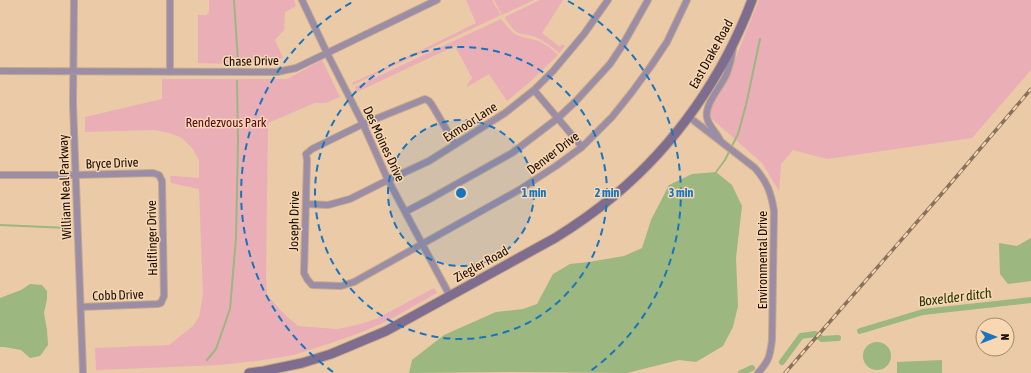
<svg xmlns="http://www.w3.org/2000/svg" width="1031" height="373" font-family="'Asap Condensed',sans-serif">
<rect width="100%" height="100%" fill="#ebcaa7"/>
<path fill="#eaaeb7" d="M209 0H294L296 6 285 12 284 30 275 40 283 58C259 67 224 63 198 63V15H206L209 12Z
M466 0H492L501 15 353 85 352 83 391 65 476 23Z
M494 0H534L502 15Z
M540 0H563L542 33 560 47 562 44 565 46 559 53C551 46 543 40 533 36 527 34 520 35 515 31 511 27 508 22 505 18V17Z
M759 0H1031V70L972 138 827 159 793 150 781 164 779 191 762 163 710 117V109L712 104 729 74Z
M501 19 512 32 519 36 539 41 549 47 558 55 531 81 507 101 489 74 467 87V85L472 78 455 46 357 92 355 87Z
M322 60 340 97 326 103H315L268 123 266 278 267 295 284 314 298 326 337 329 357 325 376 319 434 288 437 293 389 320 362 332 331 343 294 355 257 361 220 365 96 370 95 348 169 345 193 326 199 317 203 295 199 189 171 183 170 176H175L199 178V160L192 148 182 138 170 133 154 130 85 132V117L162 99V79H287Z"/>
<path fill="#9cb77f" d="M716 172 732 185 742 206 736 258 738 306 733 327 723 346 696 362 679 360 627 373 511 372 409 373 412 360 444 335 496 312 523 309 537 304 553 274 570 264 589 262 624 256 642 248 651 220 669 185 692 174Z
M1031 238V281L1008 284 1000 274 999 243 1017 246Z
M30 284 42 285 47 291V299L44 313 47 330 48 345 40 356 30 358 21 350 4 347H0V298L21 290Z
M863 356a14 14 0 1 1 28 0a14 14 0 1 1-28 0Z
M942 360V373H897V362Z"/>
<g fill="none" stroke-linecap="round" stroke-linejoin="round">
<path stroke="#9cb77f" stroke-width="2" d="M234 0 238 62
M716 172 725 160 738 134 746 105 760 39
M0 225 68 228
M207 360 216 349 230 309 236 238 238 142 237 81"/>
<path stroke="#9cb77f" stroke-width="6" d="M860 331 923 312 1031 300
M782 362 801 336 815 334 822 339 838 338
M741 373 752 368"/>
<defs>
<path id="street" d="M74 0 73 104 83 373
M302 0 327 53 363 124 388 180 450 296
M0 71 277 72 296 68 437 0
M170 72V0
M534 90 582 147
M689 117 755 168C767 182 771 192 774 211L772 340C770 356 769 361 758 373
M720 140C716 132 709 126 707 118 704 104 722 86 727 73 730 65 732 57 733 49
M455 144 432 105 429 101 425 99 363 124 312 149 306 154 307 160 304 273 307 279 312 285 341 286 354 282 519 190 556 166 582 147 612 117 632 92 651 66 667 42 687 0
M0 175H76L153 173 159 175 162 181 164 296 161 303 157 304 81 307
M306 204 328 205 350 199 388 180 429 161 505 113 534 90 553 71 584 34 608 0
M405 212 428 200 512 153 558 118 576 101 610 64 622 46 648 0"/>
<path id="secondary" d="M249 373 264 371 302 363 331 354 386 331 555 238C576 225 596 211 615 195 676 144 724 75 752 0"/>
</defs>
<use href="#street" stroke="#c5a889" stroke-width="8"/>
<use href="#secondary" stroke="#c5a889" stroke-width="11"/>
<use href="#street" stroke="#9a8da5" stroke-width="6"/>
<use href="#secondary" stroke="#7f6d8f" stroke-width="9"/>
<defs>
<path id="rail" d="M785 373 945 190 1031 89"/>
</defs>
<use href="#rail" stroke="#89725b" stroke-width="3.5"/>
<use href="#rail" stroke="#f8d7b3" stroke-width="2" stroke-dasharray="6" stroke-linecap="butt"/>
</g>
<circle cx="461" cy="193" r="73" fill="#1575c1" fill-opacity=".12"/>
<g fill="none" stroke="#1575c1" stroke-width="2" stroke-dasharray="7 5">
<circle cx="461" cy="193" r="73"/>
<circle cx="461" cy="193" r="146"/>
<path d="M333 372A220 220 0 0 1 354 1M568 1A220 220 0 0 1 589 372"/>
</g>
<g text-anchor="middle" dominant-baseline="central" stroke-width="3" stroke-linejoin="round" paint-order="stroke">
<g font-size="13" fill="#180d03" stroke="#f8d7b3">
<text transform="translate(711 54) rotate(-61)">East Drake Road</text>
<text transform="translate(251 61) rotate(-1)">Chase Drive</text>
<text transform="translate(470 122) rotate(-33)">Exmoor Lane</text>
<text transform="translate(384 144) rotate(65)">Des Moines Drive</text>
<text transform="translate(553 153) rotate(-37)">Denver Drive</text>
<text transform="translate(112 163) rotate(-2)">Bryce Drive</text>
<text transform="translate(65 187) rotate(-92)">William Neal Parkway</text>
<text transform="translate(294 221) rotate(-89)">Joseph Drive</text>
<text transform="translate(152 238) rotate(-91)">Halflinger Drive</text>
<text transform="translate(762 260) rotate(-90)">Environmental Drive</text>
<text transform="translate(481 264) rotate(-29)">Ziegler Road</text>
<text transform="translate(118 295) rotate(-2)">Cobb Drive</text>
</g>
<g font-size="13" fill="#580622" stroke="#f8d7b3">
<text x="226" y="122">Rendezvous Park</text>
</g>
<g font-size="14" font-style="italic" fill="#25360c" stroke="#f8d7b3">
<text transform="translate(955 297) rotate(-7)">Boxelder ditch</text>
</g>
</g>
<circle cx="461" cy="193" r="6" fill="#1575c1" stroke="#f8d7b3" stroke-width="2"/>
<g font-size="12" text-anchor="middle" font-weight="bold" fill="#1575c1" stroke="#f8d7b3" stroke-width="3" stroke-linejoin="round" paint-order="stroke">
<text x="534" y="197">1 min</text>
<text x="607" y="197">2 min</text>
<text x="681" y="197">3 min</text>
</g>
<g transform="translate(995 337) rotate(90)"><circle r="19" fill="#f8d7b3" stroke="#9e866d"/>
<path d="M0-3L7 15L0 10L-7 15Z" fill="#1575c1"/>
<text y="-6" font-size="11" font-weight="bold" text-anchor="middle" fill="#180d03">N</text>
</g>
</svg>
